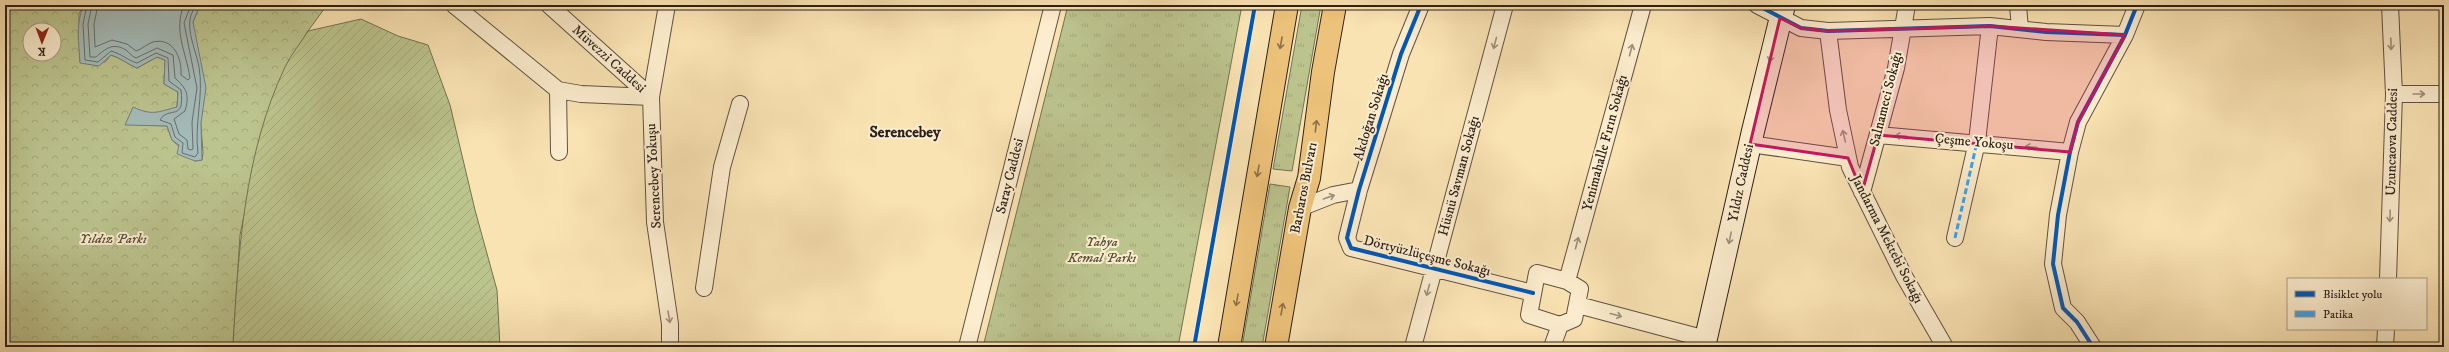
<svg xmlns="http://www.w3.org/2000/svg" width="2449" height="352" font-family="'IM FELL DW Pica',serif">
<defs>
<pattern id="grass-tufts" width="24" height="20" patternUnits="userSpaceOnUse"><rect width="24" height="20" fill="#bcc48e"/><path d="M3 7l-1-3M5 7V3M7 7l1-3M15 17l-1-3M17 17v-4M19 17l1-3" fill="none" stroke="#a2a87a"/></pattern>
<pattern id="forest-crowns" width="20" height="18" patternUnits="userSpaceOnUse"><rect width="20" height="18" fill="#bcc48e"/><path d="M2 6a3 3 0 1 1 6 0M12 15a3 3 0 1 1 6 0" fill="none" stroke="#a2a87a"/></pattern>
<pattern id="garden-furrows" width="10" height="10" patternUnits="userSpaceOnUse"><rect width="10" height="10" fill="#bcc48e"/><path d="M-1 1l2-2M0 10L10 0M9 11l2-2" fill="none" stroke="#a2a87a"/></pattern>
</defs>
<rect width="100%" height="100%" fill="#fae3b3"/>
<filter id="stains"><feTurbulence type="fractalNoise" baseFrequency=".005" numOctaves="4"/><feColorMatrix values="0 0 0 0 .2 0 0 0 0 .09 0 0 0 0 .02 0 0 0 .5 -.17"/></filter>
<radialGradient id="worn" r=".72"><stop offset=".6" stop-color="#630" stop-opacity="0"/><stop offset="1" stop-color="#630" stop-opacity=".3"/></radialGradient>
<path fill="url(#grass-tufts)" stroke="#747254" d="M1068 5H1242L1178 347H983Z
M1302 5H1321L1292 171 1273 169Z
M1270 184 1290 187 1262 347H1242Z"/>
<path fill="url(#forest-crowns)" stroke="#747254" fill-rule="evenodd" d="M5 5H84L79 14 80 62H105L111 55C121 58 127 64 137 68L157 57 165 60 164 84 178 92 177 107 160 114 145 113 126 124 167 126 172 140 195 161 202 160 203 153 193 22 198 10 205 5H327L308 31 265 119 240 235 233 347H5ZM30 30H54V54H30Z"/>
<path fill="url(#garden-furrows)" stroke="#747254" d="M361 19 398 36 428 45 450 105 475 210 497 290 500 347H233C238 252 244 154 285 67 291 54 301 43 308 31Z"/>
<path fill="#a4bbb9" stroke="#747d7a" d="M84 5H205L198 10 193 22 206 88 201 123 202 160 195 161 177 154 179 145 172 140 167 126 125 125 133 107C153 116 157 112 177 107L178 92 164 84 165 60 157 57 137 68C127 64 121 58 111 55L99 66 80 63C79 43 75 23 84 5Z"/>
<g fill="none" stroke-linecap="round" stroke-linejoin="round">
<path stroke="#686e6a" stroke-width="1" d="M87 5 83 24 85 60 98 62 111 51C122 54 127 60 137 63L156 53 168 58 169 81 181 90C185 123 169 105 160 120L171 124 175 137 183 143 182 153 195 157 198 153C194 124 204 96 199 67 196 49 180 19 198 5
M92 5 88 24 90 57H96C105 49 113 42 126 50 130 53 131 56 136 58L157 48 173 55 175 78C186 88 190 94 185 111L174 119 179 134 187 140 188 149 191 150 193 149 192 122 197 88 184 23 191 5
M98 5 94 24 95 47 112 40 127 44 136 51C142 49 147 44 153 42 174 37 182 59 181 75L188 80 190 78C186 51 173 31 184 5"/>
<defs>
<path id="street" d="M454 5 558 90
M549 5 651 97
M667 5 651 97 655 222 670 324V347
M1421 5 1401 54 1359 190 1347 238 1351 248 1533 293
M1757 5 1801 28 1828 31 1990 26 2046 32 2125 35
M2018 5 2020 29
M1828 31 1838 110 1850 167 1904 276 1945 347
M2394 94H2444
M1878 135 2070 152
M1750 144 1848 158
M559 152 558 90 581 94 651 97
M1862 192 1896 68 1907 5
M1300 208 1333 195 1359 190
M1955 238 1977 142 1990 26
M1537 273 1567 281 1580 289 1574 319 1560 325 1529 315Z
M2388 279 2394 94 2390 5
M1567 281 1643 5
M704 288 722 167 740 104
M1578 305 1706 339
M967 347 1053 5
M1413 347 1505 5
M1552 347 1560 325
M2093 347 2077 322 2063 308 2053 264 2058 215 2070 152 2078 122 2125 35 2137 5
M2385 347 2386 329"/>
<path id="secondary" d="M1704 347 1753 131 1784 5"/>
<path id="primary" d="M1229 347 1287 5
M1276 347 1300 208 1309 178 1323 72 1335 5"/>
</defs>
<use href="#street" stroke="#605141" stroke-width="18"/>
<use href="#secondary" stroke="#2c201b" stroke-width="24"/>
<use href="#primary" stroke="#2c201b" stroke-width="24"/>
<use href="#street" stroke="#fcedce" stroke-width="16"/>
<use href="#secondary" stroke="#fcedce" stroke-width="22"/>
<use href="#primary" stroke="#edc27a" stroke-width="22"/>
<path stroke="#3ea2ea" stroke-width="3" stroke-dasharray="6 3" stroke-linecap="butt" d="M1955 238 1977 142"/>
<defs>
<path id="cycleway" d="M1421 5 1401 54 1359 190 1347 238 1351 248 1533 293
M1757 5 1801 28 1828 31 1990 26 2046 32 2125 35
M1194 347 1255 5
M2093 347 2077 322 2063 308 2053 264 2058 215 2070 152 2078 122 2125 35 2137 5"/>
</defs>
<use href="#cycleway" stroke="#fcedce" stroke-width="6"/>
<use href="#cycleway" stroke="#0057b8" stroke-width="4"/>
</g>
<defs><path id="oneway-shaft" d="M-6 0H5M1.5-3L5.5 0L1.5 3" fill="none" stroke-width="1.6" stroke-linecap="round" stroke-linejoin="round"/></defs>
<g stroke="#8c714a">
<use href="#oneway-shaft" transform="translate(1281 43) rotate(100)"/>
<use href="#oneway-shaft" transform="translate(1316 126) rotate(-83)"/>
<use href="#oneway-shaft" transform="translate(1258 171) rotate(100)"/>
<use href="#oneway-shaft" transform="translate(1237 300) rotate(100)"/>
<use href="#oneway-shaft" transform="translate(1282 309) rotate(-80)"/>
</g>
<g stroke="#9e917d">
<use href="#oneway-shaft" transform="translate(1495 43) rotate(105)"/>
<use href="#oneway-shaft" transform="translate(2391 44) rotate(88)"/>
<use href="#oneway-shaft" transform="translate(1631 50) rotate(-75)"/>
<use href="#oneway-shaft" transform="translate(1771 56) rotate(104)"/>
<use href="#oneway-shaft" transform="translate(2419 94)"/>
<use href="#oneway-shaft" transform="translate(1844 136) rotate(-103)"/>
<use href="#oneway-shaft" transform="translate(1901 136) rotate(-176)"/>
<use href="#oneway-shaft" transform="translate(2031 147) rotate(-174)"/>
<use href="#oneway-shaft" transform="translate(1329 197) rotate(-19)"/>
<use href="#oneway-shaft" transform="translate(2390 216) rotate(92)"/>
<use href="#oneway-shaft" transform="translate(1730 238) rotate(102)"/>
<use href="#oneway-shaft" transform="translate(1577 243) rotate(-75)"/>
<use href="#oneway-shaft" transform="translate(1428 290) rotate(105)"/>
<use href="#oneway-shaft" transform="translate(1616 315) rotate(15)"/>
<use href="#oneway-shaft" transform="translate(669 317) rotate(80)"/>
</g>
<path fill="#c2185b" fill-opacity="0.2" stroke="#c2185b" stroke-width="3" stroke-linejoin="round" d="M1780 18 1801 28 1828 31 1990 26 2125 35 2078 122 2070 152 1878 135 1862 192 1848 158 1750 144Z"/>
<g text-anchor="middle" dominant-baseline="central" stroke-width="4" stroke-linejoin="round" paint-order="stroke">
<g font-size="14" fill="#2c201b" stroke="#fcedce">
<text transform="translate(609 59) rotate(42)">Müvezzi Caddesi</text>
<text transform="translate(1886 99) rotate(-76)">Salnameci Sokağı</text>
<text transform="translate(1371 117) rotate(-73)">Akdoğan Sokağı</text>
<text transform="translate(1974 142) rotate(5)">Çeşme Yokoşu</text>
<text transform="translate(2392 142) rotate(-89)">Uzuncaova Caddesi</text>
<text transform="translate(1605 143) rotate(-75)">Yenimahalle Fırın Sokağı</text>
<text transform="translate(654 176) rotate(-93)">Serencebey Yokuşu</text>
<text transform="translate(1010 176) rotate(-76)">Saray Caddesi</text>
<text transform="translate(1459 176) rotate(-75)">Hüsnü Savman Sokağı</text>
<text transform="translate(1741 183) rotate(-78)">Yıldız Caddesi</text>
<text transform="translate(1304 188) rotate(-79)">Barbaros Bulvarı</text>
<text transform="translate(1887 239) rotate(63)">Jandarma Mektebi Sokağı</text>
<text transform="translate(1427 256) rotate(14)">Dörtyüzlüçeşme Sokağı</text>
</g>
<g font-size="14" font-style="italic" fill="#57513e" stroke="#fcedce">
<text x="113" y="239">Yıldız Parkı</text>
<text x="1102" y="242">Yahya<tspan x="1102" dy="16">Kemal Parkı</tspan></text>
</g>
<g font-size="16" font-weight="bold" fill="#2c201b" stroke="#fcedce">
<text x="905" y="132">Serencebey</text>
</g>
</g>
<rect width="2449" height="352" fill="none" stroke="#fae3b3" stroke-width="20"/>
<rect x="6" y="6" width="2437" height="340" fill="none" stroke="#2c201b" stroke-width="2"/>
<rect x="10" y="10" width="2429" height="332" fill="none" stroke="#2c201b"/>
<rect x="2287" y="278" width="140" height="52" fill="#fcedce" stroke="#a99b86"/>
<rect x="2295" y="291" width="20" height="6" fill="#0057b8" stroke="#a99b86"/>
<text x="2323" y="298" font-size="12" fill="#2c201b">Bisiklet yolu</text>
<rect x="2295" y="311" width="20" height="6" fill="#3ea2ea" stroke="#a99b86"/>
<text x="2323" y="318" font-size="12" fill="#2c201b">Patika</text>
<g transform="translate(42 42) rotate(181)"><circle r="19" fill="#fcedce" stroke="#a99b86"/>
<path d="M0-3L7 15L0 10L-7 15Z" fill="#8f2418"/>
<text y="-6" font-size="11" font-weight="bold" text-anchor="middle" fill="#2c201b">K</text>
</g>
<rect width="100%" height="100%" filter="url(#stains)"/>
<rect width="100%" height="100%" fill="url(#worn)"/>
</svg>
